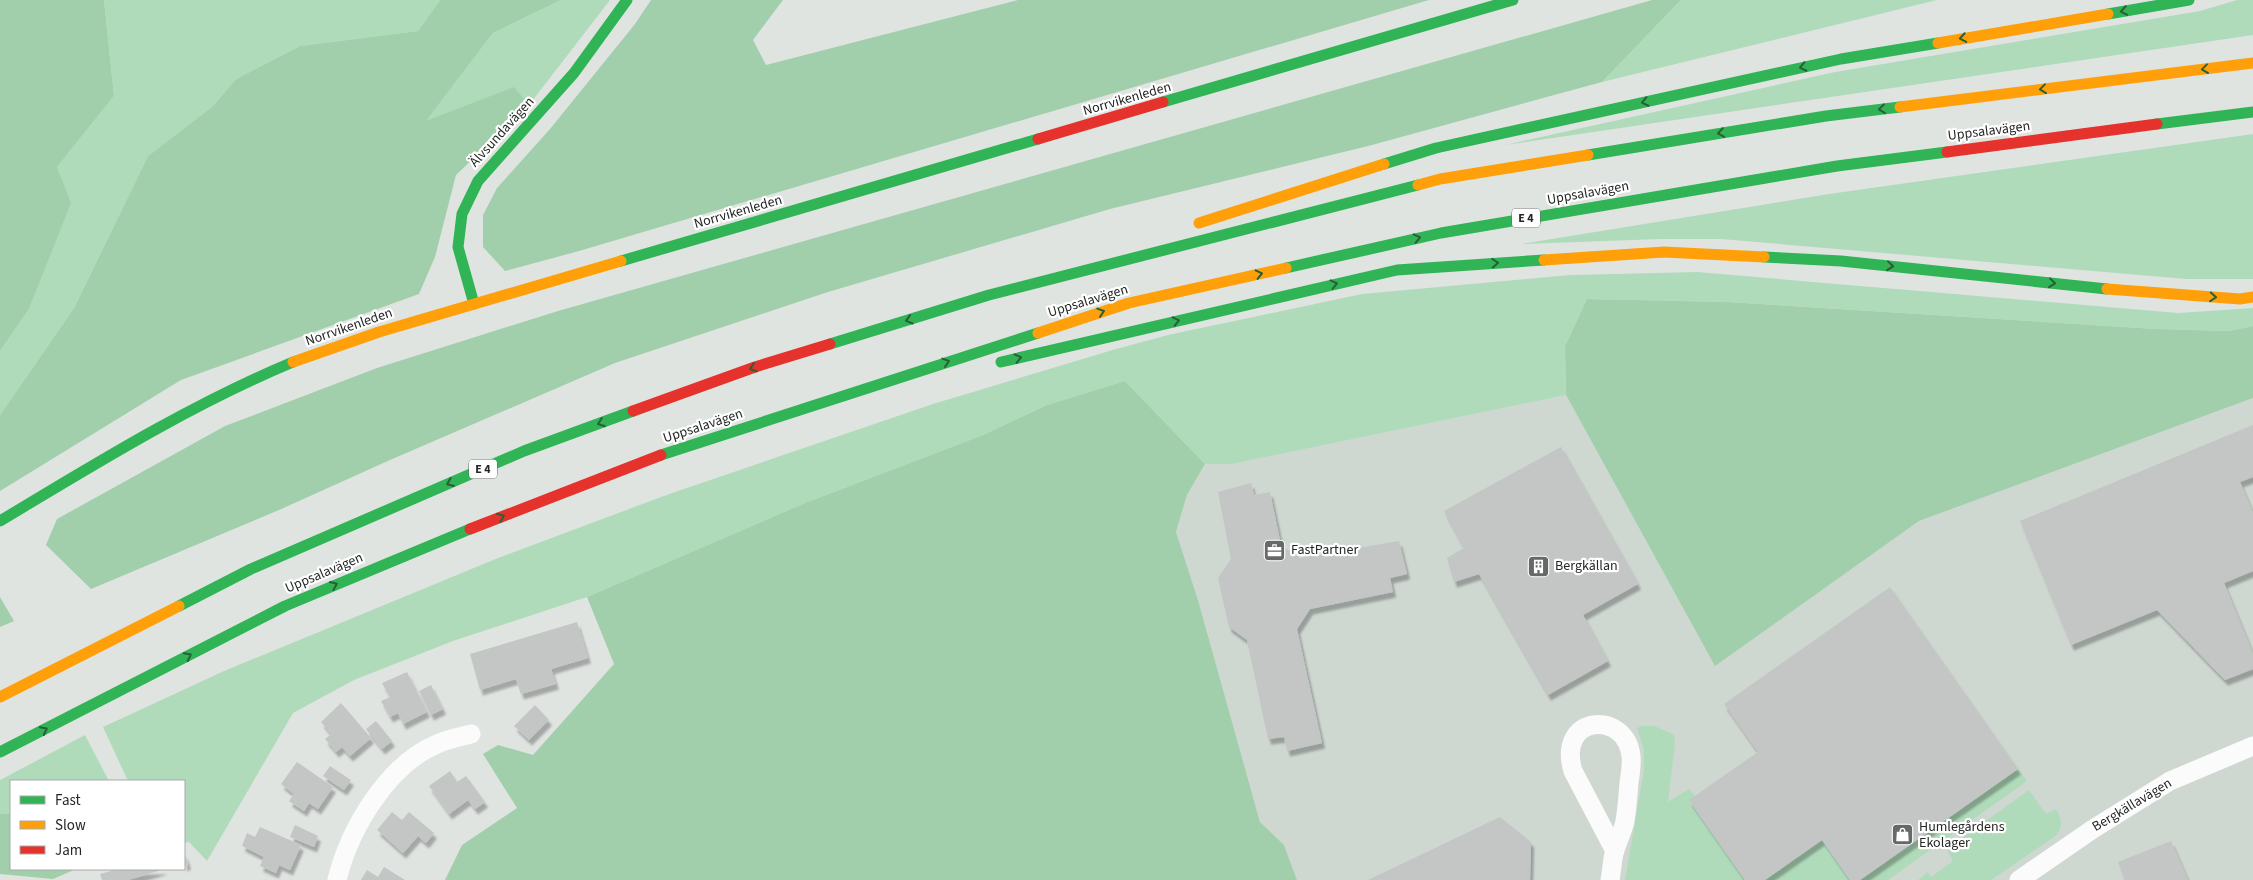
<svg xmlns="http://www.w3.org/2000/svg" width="2253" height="880" font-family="'Source Sans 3',sans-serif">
<defs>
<filter id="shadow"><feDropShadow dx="3" dy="5.5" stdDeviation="1" flood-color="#0004"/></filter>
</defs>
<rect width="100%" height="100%" fill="#e0e4e1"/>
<path fill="#cfd7d1" d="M1566 395 1715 665 1919 521 2253 398V880H1297L1284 845 1260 822 1198 600 1176 532 1187 495 1205 464H1232Z"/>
<path fill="#b0dbba" d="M104 0H440L418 31 300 46 236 79 213 106 148 156 74 308 0 415V351L29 309 70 204 57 167 114 96Z
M561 0H610L529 105 425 122 493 33Z
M1681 0H1937L1602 82Z
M2237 0H2253V35L1505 145 1835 72 2200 11Z
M2253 134V279H2186L1721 239H1661L1521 244 1829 194Z
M1697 272 2178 313 2253 308V326L2229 331 2156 329 1728 302 1587 299 1565 346 1566 395 1232 464H1205L1125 381 1047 405 983 435 805 503 587 597 453 641 354 680 293 713 207 861 189 842 184 843V781H128L103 727 224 671 498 558 672 493 933 404 1116 349 1168 335 1362 294 1570 275Z
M1642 726H1655L1674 735 1675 743 1668 802 1689 789 1695 796 1689 801 1745 880H1625L1644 770V750L1637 728Z
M85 735 109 781H11V813L0 814V780Z
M2018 769 2027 781 1888 880H1860Z
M2029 790 2046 814 2056 809C2062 819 2064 828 2054 837L1991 880H1918L1928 872 1931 877 1953 861 1947 849Z
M1822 840 1850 880H1765Z"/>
<path fill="#a1cfac" d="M0 0H104L114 96 57 167 71 203 29 309 0 351Z
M440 0H561L493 33 426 121 514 87 529 105 456 175 435 257 419 294 181 380 0 491V415L74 308 148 156 213 106 236 79 300 46 418 31Z
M651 0H783L753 40 766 65 1018 0H1429L579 251 505 271 483 247V215L497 188 550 129 635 24Z
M1652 0H1681L1602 82 1372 145 1110 209 828 292 615 363 390 460 279 510 91 589 46 545 57 519 225 426 377 368 558 311Z
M1587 299 1728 302 2156 329 2229 331 2253 326V398L1919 521 1715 666 1566 395 1565 346Z
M1125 381 1205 464 1187 495 1176 532 1198 600 1260 822 1284 845 1297 880H445L462 845 517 808 483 754 498 745 533 755 614 664 587 597 805 503 983 435 1047 405Z
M0 597 14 621 0 627Z
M11 813V869H76L53 879 0 874V814Z"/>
<path fill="#c3c6c4" filter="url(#shadow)" d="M2253 425V477L2240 482 2253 513V571L2224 583 2253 654V669L2225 680 2157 610 2071 645 2020 521Z
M1561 447 1638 584 1583 615 1608 661 1548 695 1479 574 1454 582 1447 558 1464 548 1444 511Z
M1251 483 1254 495 1270 492 1281 545 1300 558 1399 541 1407 574 1390 578 1393 592 1310 609 1297 629 1322 743 1287 751 1284 737 1268 739 1247 640 1229 627 1218 578 1231 559 1218 492Z
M1890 587 2018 769 1860 880H1850L1822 840 1765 880H1745L1689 800 1758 752 1724 704Z
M577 622 588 658 551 669 556 684 521 694 516 679 480 690 470 654Z
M407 672 427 712 403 724 398 713 390 717 381 701 390 697 382 683Z
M431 685 443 709 431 715 419 691Z
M341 703 371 738 350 756 342 747 336 752 325 739 331 734 321 722Z
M535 705 549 720 529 740 514 726Z
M376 721 392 741 382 749 366 729Z
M297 762 333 787 318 809 309 803 304 811 289 801 294 794 281 784Z
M330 766 351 780 344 790 323 776Z
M450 771 457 782 466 776 485 802 475 809 468 800 449 814 429 786Z
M392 812 402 820 409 812 434 833 426 843 418 836 403 853 377 830Z
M1500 817 1531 842 1530 880H1368Z
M295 825 318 836 314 847 290 837Z
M260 827 301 845 290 870 279 865 276 873 260 866 264 857 242 846 247 833 255 837Z
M2171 841 2188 880H2125L2118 862Z
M184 852 188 864 184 866Z
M384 867 405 880H361L367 870 378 877Z
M118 869H165L128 880H102L100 874Z"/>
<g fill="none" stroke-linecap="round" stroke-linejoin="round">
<path stroke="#fafbfa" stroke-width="19" d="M337 880C349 830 387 765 437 744 448 739 459 737 471 734
M1610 880C1612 870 1612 859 1615 850 1618 840 1623 831 1625 821 1627 809 1628 796 1629 783 1630 775 1632 765 1631 756 1626 710 1556 714 1573 771L1615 851
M2019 880 2093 829 2170 781 2253 746"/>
<path stroke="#30b455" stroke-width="11" d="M2108 14 2189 0
M1163 102 1513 0
M2157 124 2253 112
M1588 155 1826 116 1900 107
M1384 164 1436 148 1841 59 1938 43
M1764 257 1841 261 2107 289
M621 261 1038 139
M1286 268 1441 233 1837 166 1947 152
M474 304 458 247 462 214 478 181 574 73 627 0
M830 344 989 295 1418 185
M1001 362 1397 270 1544 260
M661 455 1038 333
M0 521C95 464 190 405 293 362
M179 606 251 569 524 451 633 411
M0 752 285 606 470 529"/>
<path stroke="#ff9f0a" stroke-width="11" d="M1938 43 2108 14
M1900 107 2253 63
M1418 185 1440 179 1588 155
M1199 223 1384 164
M1544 260 1664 252 1764 257
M2107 289 2240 299 2253 297
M1038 333 1129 303 1286 268
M293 362 379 332 621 261
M0 697 179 606"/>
<path stroke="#e5322d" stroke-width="11" d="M1038 139 1163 102
M1947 152 2157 124
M633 411 755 367 830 344
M470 529 661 455"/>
</g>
<defs><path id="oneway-chevron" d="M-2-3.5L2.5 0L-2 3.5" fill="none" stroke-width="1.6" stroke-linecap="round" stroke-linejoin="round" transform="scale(1.25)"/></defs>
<g stroke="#295f38">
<use href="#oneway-chevron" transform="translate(2124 11) rotate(170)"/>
<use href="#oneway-chevron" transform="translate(1963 38) rotate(170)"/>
<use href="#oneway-chevron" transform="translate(1803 67) rotate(168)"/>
<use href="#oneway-chevron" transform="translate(2205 69) rotate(173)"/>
<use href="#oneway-chevron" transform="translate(2043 89) rotate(173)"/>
<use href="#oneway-chevron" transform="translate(1645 102) rotate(168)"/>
<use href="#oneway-chevron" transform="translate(1882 109) rotate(173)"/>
<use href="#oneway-chevron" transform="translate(1721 133) rotate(171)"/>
<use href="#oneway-chevron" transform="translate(1417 238) rotate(-13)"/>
<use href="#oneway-chevron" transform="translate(1495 263) rotate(-4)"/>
<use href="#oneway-chevron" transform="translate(1890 266) rotate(6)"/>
<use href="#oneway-chevron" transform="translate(1259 274) rotate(-13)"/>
<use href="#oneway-chevron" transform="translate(2052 283) rotate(6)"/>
<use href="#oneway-chevron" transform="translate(1334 284) rotate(-13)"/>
<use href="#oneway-chevron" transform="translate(2213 297) rotate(4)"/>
<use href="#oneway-chevron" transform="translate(1101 312) rotate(-18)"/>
<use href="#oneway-chevron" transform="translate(909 320) rotate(163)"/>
<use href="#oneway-chevron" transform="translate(1176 321) rotate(-13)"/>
<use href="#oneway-chevron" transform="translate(1018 358) rotate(-13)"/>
<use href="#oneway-chevron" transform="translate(946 362) rotate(-18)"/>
<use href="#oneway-chevron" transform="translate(753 368) rotate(161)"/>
<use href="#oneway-chevron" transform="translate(601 423) rotate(160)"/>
<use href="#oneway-chevron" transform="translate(450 483) rotate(157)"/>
<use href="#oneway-chevron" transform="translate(501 517) rotate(-22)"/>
<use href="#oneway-chevron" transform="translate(334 585) rotate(-23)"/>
<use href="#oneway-chevron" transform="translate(188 656) rotate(-27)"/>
<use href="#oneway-chevron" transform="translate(44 730) rotate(-27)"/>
</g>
<defs>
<symbol id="office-square" viewBox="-11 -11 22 22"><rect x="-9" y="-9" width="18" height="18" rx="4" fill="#666967" stroke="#fff"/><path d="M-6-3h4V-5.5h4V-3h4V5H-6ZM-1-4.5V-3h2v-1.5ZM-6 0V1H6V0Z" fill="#fff"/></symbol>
<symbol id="building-square" viewBox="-11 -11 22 22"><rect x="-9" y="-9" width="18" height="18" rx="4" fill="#666967" stroke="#fff"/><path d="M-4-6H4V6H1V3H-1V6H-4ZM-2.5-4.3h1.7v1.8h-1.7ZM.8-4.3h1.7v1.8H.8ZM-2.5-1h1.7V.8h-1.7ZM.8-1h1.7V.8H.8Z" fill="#fff"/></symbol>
<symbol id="shop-square" viewBox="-11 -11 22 22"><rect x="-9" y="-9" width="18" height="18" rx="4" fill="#666967" stroke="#fff"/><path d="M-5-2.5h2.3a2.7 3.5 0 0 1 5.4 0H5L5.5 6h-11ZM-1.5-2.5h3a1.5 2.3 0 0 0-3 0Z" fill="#fff"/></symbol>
</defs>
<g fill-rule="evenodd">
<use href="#office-square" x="1262" y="538" width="25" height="25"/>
<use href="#building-square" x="1526" y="554" width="25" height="25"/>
<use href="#shop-square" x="1890" y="822" width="25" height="25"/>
</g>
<g text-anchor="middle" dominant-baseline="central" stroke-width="4.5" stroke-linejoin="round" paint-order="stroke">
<g fill="#fff" stroke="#666866" stroke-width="1">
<rect x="1512" y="208.5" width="28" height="19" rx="4"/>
<rect x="469" y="459.5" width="28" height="19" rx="4"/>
</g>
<g font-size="12" font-weight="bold" fill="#242725">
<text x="1526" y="218">E 4</text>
<text x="483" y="469">E 4</text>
</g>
<g font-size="14" fill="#242725" stroke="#fff">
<text transform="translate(1127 99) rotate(-16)">Norrvikenleden</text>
<text transform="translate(1989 131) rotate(-7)">Uppsalavägen</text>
<text transform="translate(502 132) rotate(-48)">Älvsundavägen</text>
<text transform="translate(1588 193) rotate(-10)">Uppsalavägen</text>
<text transform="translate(738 212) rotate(-16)">Norrvikenleden</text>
<text transform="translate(1088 301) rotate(-17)">Uppsalavägen</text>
<text transform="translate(349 327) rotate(-19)">Norrvikenleden</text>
<text transform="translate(703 426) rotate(-18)">Uppsalavägen</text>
<text transform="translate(324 573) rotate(-23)">Uppsalavägen</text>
<text transform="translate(2132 805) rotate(-31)">Bergkällavägen</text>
</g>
<g font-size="14" fill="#242725" stroke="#fff" text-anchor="start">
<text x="1291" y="550">FastPartner</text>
<text x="1555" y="566">Bergkällan</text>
<text x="1919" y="827">Humlegårdens<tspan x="1919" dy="16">Ekolager</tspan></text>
</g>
</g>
<rect x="10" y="780" width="175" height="90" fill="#ffffff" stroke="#a7a9a8"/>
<rect x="20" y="796" width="25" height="8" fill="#30b455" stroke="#a7a9a8"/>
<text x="55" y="805" font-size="15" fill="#242725">Fast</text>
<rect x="20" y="821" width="25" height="8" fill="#ff9f0a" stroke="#a7a9a8"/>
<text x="55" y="830" font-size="15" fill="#242725">Slow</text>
<rect x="20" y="846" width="25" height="8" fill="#e5322d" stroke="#a7a9a8"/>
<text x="55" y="855" font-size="15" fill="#242725">Jam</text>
</svg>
